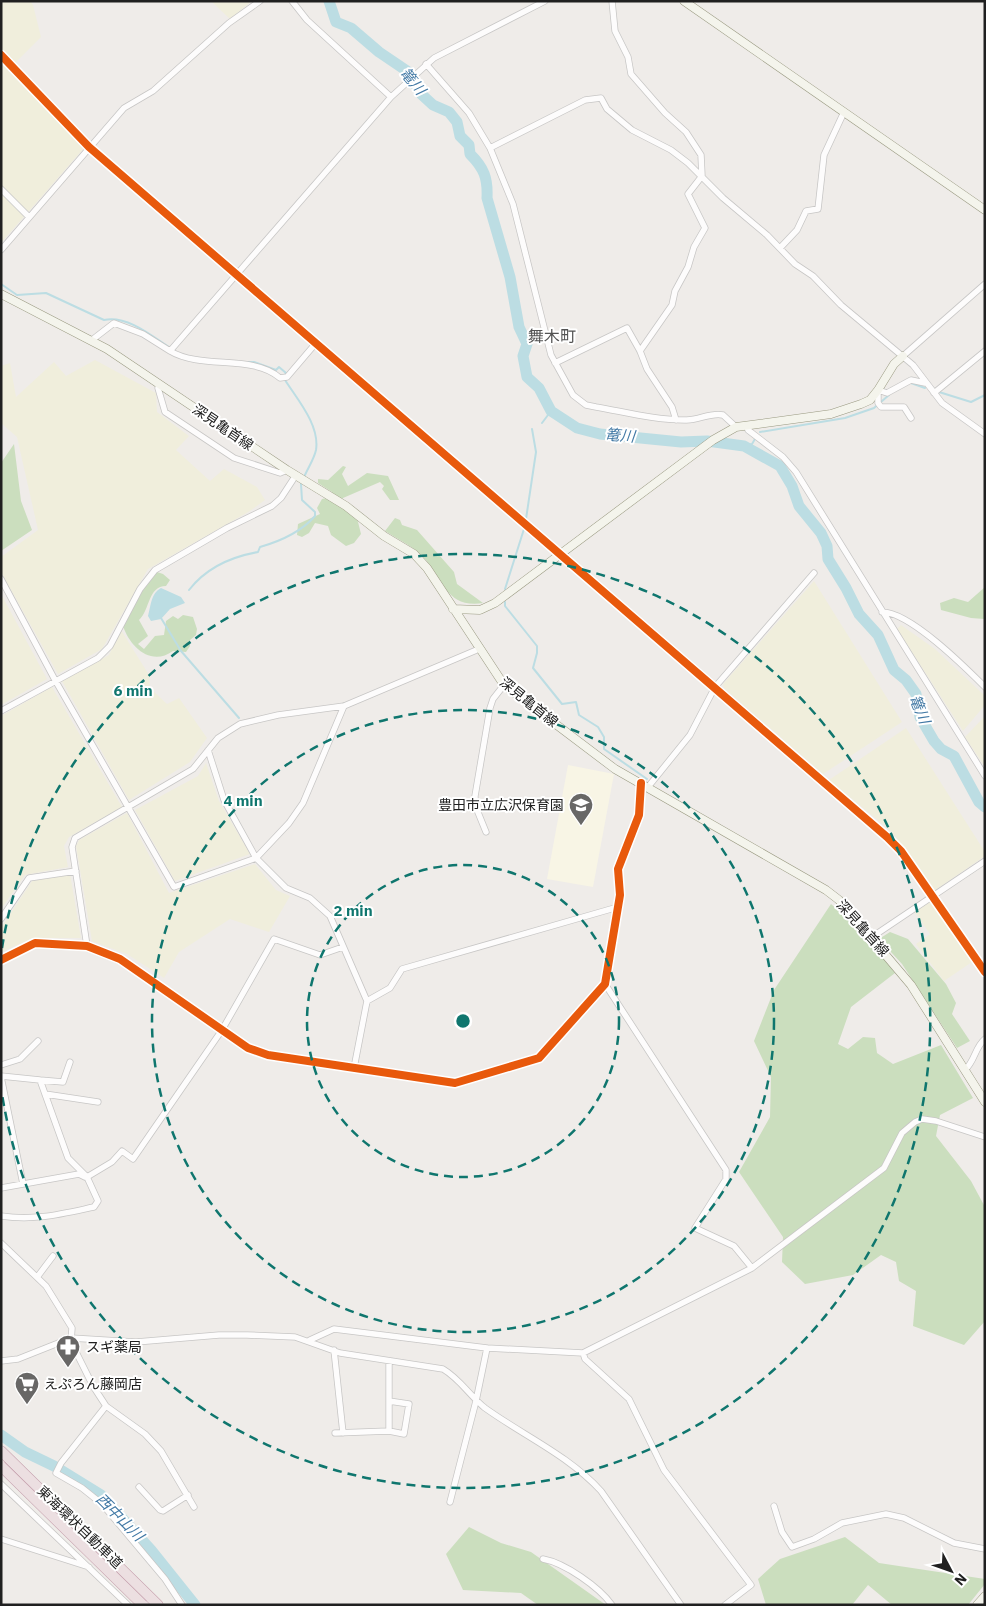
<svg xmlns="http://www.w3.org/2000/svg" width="986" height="1606" font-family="'IBM Plex Sans','Noto Sans JP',sans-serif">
<rect width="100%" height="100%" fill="#efece9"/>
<path fill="#f8f5e5" d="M568 765 614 774 593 887 547 879Z"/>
<path fill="#f0eedc" d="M1 1H30L33 5 41 37 14 64 1 51Z
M211 1H252L230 19Z
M3 64 85 147 1 243V66Z
M95 360 156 393 157 412 189 436 176 450 210 481 224 469 257 487 265 500 250 511 148 569 102 649 58 674 1 572V557L38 530 17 437 1 423V366L10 363 16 397 54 362 66 376Z
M814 581 902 722 823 774 724 688 723 684Z
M1 594 47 679 1 705Z
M901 625 935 649 985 696V705L963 731 897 629Z
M121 630 149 675 150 688 167 704 179 698 207 738 190 762 129 800 62 681 109 655Z
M52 687 122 807 69 837 64 846 68 867 25 875 1 909V716Z
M985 716V767L965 737Z
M906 728 985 852V856L934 891 891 831 829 780Z
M206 763 219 801 250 854 175 881 135 810 198 776Z
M127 813 169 893 255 864 276 890 290 896 269 932 230 919 179 952 164 978 127 954 92 941 76 846 79 840Z
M70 874 81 938H33L1 952V928L32 881Z
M931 900 972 962 944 981 916 944 930 934 914 911Z"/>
<path fill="#cbdebe" d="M14 444 21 501 32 530 1 551V463Z
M343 466 346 467 342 474 348 486 367 473 388 476 399 500H390L382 489 384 486 380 482 343 498 339 503 357 518 361 534 354 543 346 546 331 535 328 526 315 523 309 533 302 537 297 535 298 524 320 514 317 508 322 499 327 498 332 492 318 483V479L328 480Z
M395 518 400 520 402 525 417 530 454 572 457 584 483 603C447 608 445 583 426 560 415 547 399 540 385 531Z
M157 572 163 574 170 580 166 586C148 586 150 610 139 620L148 636 138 644 144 649 155 636 164 635 166 621 173 616 178 619 183 615 193 617 197 629 196 635 190 640V646L186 652 173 651C151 667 130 647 123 626L143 587Z
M985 587 984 619 971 618 941 610 940 603 954 598 968 602Z
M831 904 863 932 895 973 851 1007 838 1044 848 1049 863 1037 875 1038 877 1053 893 1064 941 1045 973 1098 940 1115 936 1136 971 1181 985 1207V1321L964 1345 913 1326 916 1291 899 1281 896 1262 881 1255 853 1275 805 1284 782 1262 783 1237 739 1172 770 1117 771 1077 754 1041 774 990Z
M890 932 908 939 946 984 956 1003 952 1014 970 1041 957 1048 902 964 879 939Z
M469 1527 501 1543 531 1552 606 1605H538L521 1593 463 1590 446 1554Z
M845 1537 879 1563 985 1579V1584L968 1605H892L868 1585 852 1605H766L758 1579 780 1559Z"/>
<path fill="#bcdde3" d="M161 588 181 597 185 603 170 609 161 619 151 621 148 616C151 605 151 593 161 588Z"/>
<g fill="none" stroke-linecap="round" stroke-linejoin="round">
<path stroke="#bcdde3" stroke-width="2" d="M1 284 17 295 46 293 104 320C127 315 152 336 170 348
M245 362H254L276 370 279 367 286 373 285 375
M285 380C297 399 320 425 316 450 314 459 309 466 305 475
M911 383 925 388
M939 392 971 402 985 395
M542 423 551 411
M760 432 845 418 874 408 889 395
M744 446 752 444 755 439
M526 519 536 452 532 429
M505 589 524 529
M189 590C206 568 230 557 258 552L260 547C281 541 301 532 315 516V512L302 500 301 484
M505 602V606L537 646V653L533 668 562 704 576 702 579 715 598 727 604 737V749L647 779
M161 618 181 651 239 718"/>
<path stroke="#bcdde3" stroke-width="11" d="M329 1 336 22 351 28 379 52 410 73 420 93 433 105 449 112 457 122 460 136 469 145 470 154C484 168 488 178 487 198L510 277 519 327 527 344 523 356 527 377 539 388 551 411 577 428 600 434 681 442 707 441 744 446 780 466 792 486 799 506 821 533 827 546 828 559 846 588 859 614 878 635 894 670 906 680 916 694 920 717 934 741 941 749 954 756 979 802 985 807
M1 1435 25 1452 54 1466 101 1495 151 1550 195 1605"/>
<defs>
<path id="street" d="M292 1 307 20 391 97
M612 1 615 31 628 57 631 74 665 113 686 132 701 155 702 176 688 194 705 228 694 247 688 267 675 291 672 305 640 351
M1 55 89 147 887 837 901 851 985 972
M426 64 469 113 490 148 513 204 551 355 573 395 586 405 596 407C625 412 655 420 685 420 698 421 710 412 723 415L736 427
M490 148 585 100 601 98 607 109 632 130 671 150 688 163 723 198 767 235 795 264 813 276 841 305 913 365 942 403 985 434
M1 189 29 217
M780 248 797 230 806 211 818 209 824 155 844 112
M1 250 124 108 153 91 229 23 260 1
M92 340 114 323 143 334 170 351 391 97 434 58 545 1
M170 351C202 370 253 354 280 378L287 377 316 343
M903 356 985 284
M555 363 627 328 640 351 647 369 672 407 676 420
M159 384 158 388 165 412 234 458 280 473 287 470
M934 393 985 351
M911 418 904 407H881L878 403V390L887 393 911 380 925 383
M746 425 748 430 783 457 796 472 985 776
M1 579 55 680 174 887 256 858 289 823 303 803 344 706
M882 612C910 612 965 667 985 687
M1 711 98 658 110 646 140 589 155 570 227 528 272 506 281 498 296 475
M208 750 224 800 256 858 286 888 310 898 330 916 367 1001 354 1068
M648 787 690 735 715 687 814 573
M486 832 475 805V796L490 708 493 699 504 685
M1 919 29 878 76 871
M872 937 985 861
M87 946 72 847 75 838 193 769 218 738 240 724 278 715 344 706 479 649
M1 960 35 943 87 946 120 959 248 1048 268 1055 455 1083 539 1058 605 984 620 895 618 869 639 815 641 783
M605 984 726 1170V1179L695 1228 734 1246 752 1268
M367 1001 390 988 402 969 618 907
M1 1065 20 1059 38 1041
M965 1070C975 1061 975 1047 985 1039
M1 1076 40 1080 68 1158 87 1177 98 1201 94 1207C61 1214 35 1221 1 1216
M1 1077 23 1184
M40 1080 63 1082 70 1062
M45 1094 98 1102
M87 1177 112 1162 122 1151 133 1159 222 1030 274 939 320 955 343 947
M1 1188 79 1174 85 1177
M1 1243 46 1286 72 1328 71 1342 93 1386 106 1406 145 1434 161 1451 194 1507
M38 1276 53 1256
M310 1340 334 1329 487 1348 583 1353 752 1268 884 1168 902 1133 915 1122 922 1119 936 1121 985 1137
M334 1350 343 1433
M583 1353 585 1359 629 1399 664 1470 751 1585 725 1605
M1 1361 18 1359 71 1338 136 1342 219 1335H247L295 1337 340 1353 443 1369C460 1379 470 1396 485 1408 524 1436 568 1455 601 1491L681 1605
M389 1401 409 1404 404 1434 389 1431V1361
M106 1406 61 1463 56 1473 82 1488 102 1504 165 1579 182 1605
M335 1433 389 1431
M1 1484 128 1605
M139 1487 160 1510 163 1511 188 1495
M450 1502 476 1401 487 1348
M774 1506 782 1532 792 1547 814 1539 842 1523 886 1514 904 1518 954 1543 985 1549
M1 1539 89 1567
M543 1559C565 1563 599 1587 612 1605"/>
<path id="secondary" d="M684 1 985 210
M1 294 107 349 287 470 346 506 384 536 414 554 427 568 504 685 615 769 826 890 839 900 911 985 985 1102
M453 609 480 610 495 603 713 440 736 427 831 414 861 404 870 400 878 390 894 364 903 356
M977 1605 985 1596"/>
<path id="highway" d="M1 1451 158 1605"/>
</defs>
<use href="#street" stroke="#c7c6c5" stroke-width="7"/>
<use href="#secondary" stroke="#999980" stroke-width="9"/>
<use href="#highway" stroke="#c59fac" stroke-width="11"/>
<use href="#street" stroke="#fdfcfc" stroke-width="5.5"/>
<use href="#secondary" stroke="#f4f4ec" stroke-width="8"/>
<use href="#highway" stroke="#ecdfe1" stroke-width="10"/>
<defs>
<path id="highway-bridge" d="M1 1466 143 1605"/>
</defs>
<use href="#highway-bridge" stroke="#c59fac" stroke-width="11" stroke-linecap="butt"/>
<use href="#highway-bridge" stroke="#ecdfe1" stroke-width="10"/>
<defs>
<path id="cycleway" d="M1 55 89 147 887 837 901 851 985 972
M1 960 35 943 87 946 120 959 248 1048 268 1055 455 1083 539 1058 605 984 620 895 618 869 639 815 641 783"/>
</defs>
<use href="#cycleway" stroke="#fff" stroke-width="11"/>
<use href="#cycleway" stroke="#e8590c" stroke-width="8"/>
</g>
<g fill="none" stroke="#0f766e" stroke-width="2.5" stroke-dasharray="9 6">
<circle cx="463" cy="1021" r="156"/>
<circle cx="463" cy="1021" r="311"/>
<path d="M2 948A467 467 0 1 1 2 1094"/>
</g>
<defs>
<symbol id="school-pin" viewBox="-11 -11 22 30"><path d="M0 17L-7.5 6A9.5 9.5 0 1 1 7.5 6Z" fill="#686766" stroke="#fff"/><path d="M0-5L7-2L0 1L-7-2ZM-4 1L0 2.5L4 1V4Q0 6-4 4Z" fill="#fff"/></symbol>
<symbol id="pharmacy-pin" viewBox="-11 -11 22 30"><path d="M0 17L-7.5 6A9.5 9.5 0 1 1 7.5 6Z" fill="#686766" stroke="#fff"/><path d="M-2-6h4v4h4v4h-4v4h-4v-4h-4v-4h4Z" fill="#fff"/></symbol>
<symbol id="supermarket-pin" viewBox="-11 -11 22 30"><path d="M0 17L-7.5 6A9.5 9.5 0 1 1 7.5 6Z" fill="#686766" stroke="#fff"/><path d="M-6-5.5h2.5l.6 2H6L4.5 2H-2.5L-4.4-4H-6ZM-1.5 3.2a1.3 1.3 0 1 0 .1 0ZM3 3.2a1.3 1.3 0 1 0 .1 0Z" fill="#fff"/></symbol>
</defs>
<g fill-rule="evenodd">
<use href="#school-pin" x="567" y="791" width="28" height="38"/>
<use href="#pharmacy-pin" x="54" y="1333" width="28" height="38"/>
<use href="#supermarket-pin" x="13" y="1370" width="28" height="38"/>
</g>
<g text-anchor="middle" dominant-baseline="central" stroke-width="4" stroke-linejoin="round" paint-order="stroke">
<g font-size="14" fill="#202020" stroke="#fff">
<text transform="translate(223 427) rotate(34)">深見亀首線</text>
<text transform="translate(529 702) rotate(39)">深見亀首線</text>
<text transform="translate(863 928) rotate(48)">深見亀首線</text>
<text transform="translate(80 1527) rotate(44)">東海環状自動車道</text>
</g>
<g font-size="14" fill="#202020" stroke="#fff" text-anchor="start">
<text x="564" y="805" text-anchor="end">豊田市立広沢保育園</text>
<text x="86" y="1347">スギ薬局</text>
<text x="44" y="1384">えぷろん藤岡店</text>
</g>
<g font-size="15" font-style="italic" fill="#4279a5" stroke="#fff">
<text transform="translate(413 81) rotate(50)">篭川</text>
<text transform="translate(620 435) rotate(5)">篭川</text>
<text transform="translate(920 709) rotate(68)">篭川</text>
<text transform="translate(120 1517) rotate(45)">西中山川</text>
</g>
<g font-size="16" fill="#535353" stroke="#fff">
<text x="552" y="336">舞木町</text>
</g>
</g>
<circle cx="463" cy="1021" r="8" fill="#0f766e" stroke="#fff" stroke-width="2.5"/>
<g font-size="15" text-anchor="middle" font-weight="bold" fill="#0f766e" stroke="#fff" stroke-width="4" stroke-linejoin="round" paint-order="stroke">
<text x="133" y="696">6 min</text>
<text x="243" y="806">4 min</text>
<text x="353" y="916">2 min</text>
</g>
<rect width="986" height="1606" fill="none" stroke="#202020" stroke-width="5"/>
<g transform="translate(951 1571) rotate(131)" stroke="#ffffff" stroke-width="4" paint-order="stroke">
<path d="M0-4L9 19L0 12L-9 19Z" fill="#202020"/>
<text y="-8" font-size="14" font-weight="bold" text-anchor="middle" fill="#202020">N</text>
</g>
</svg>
